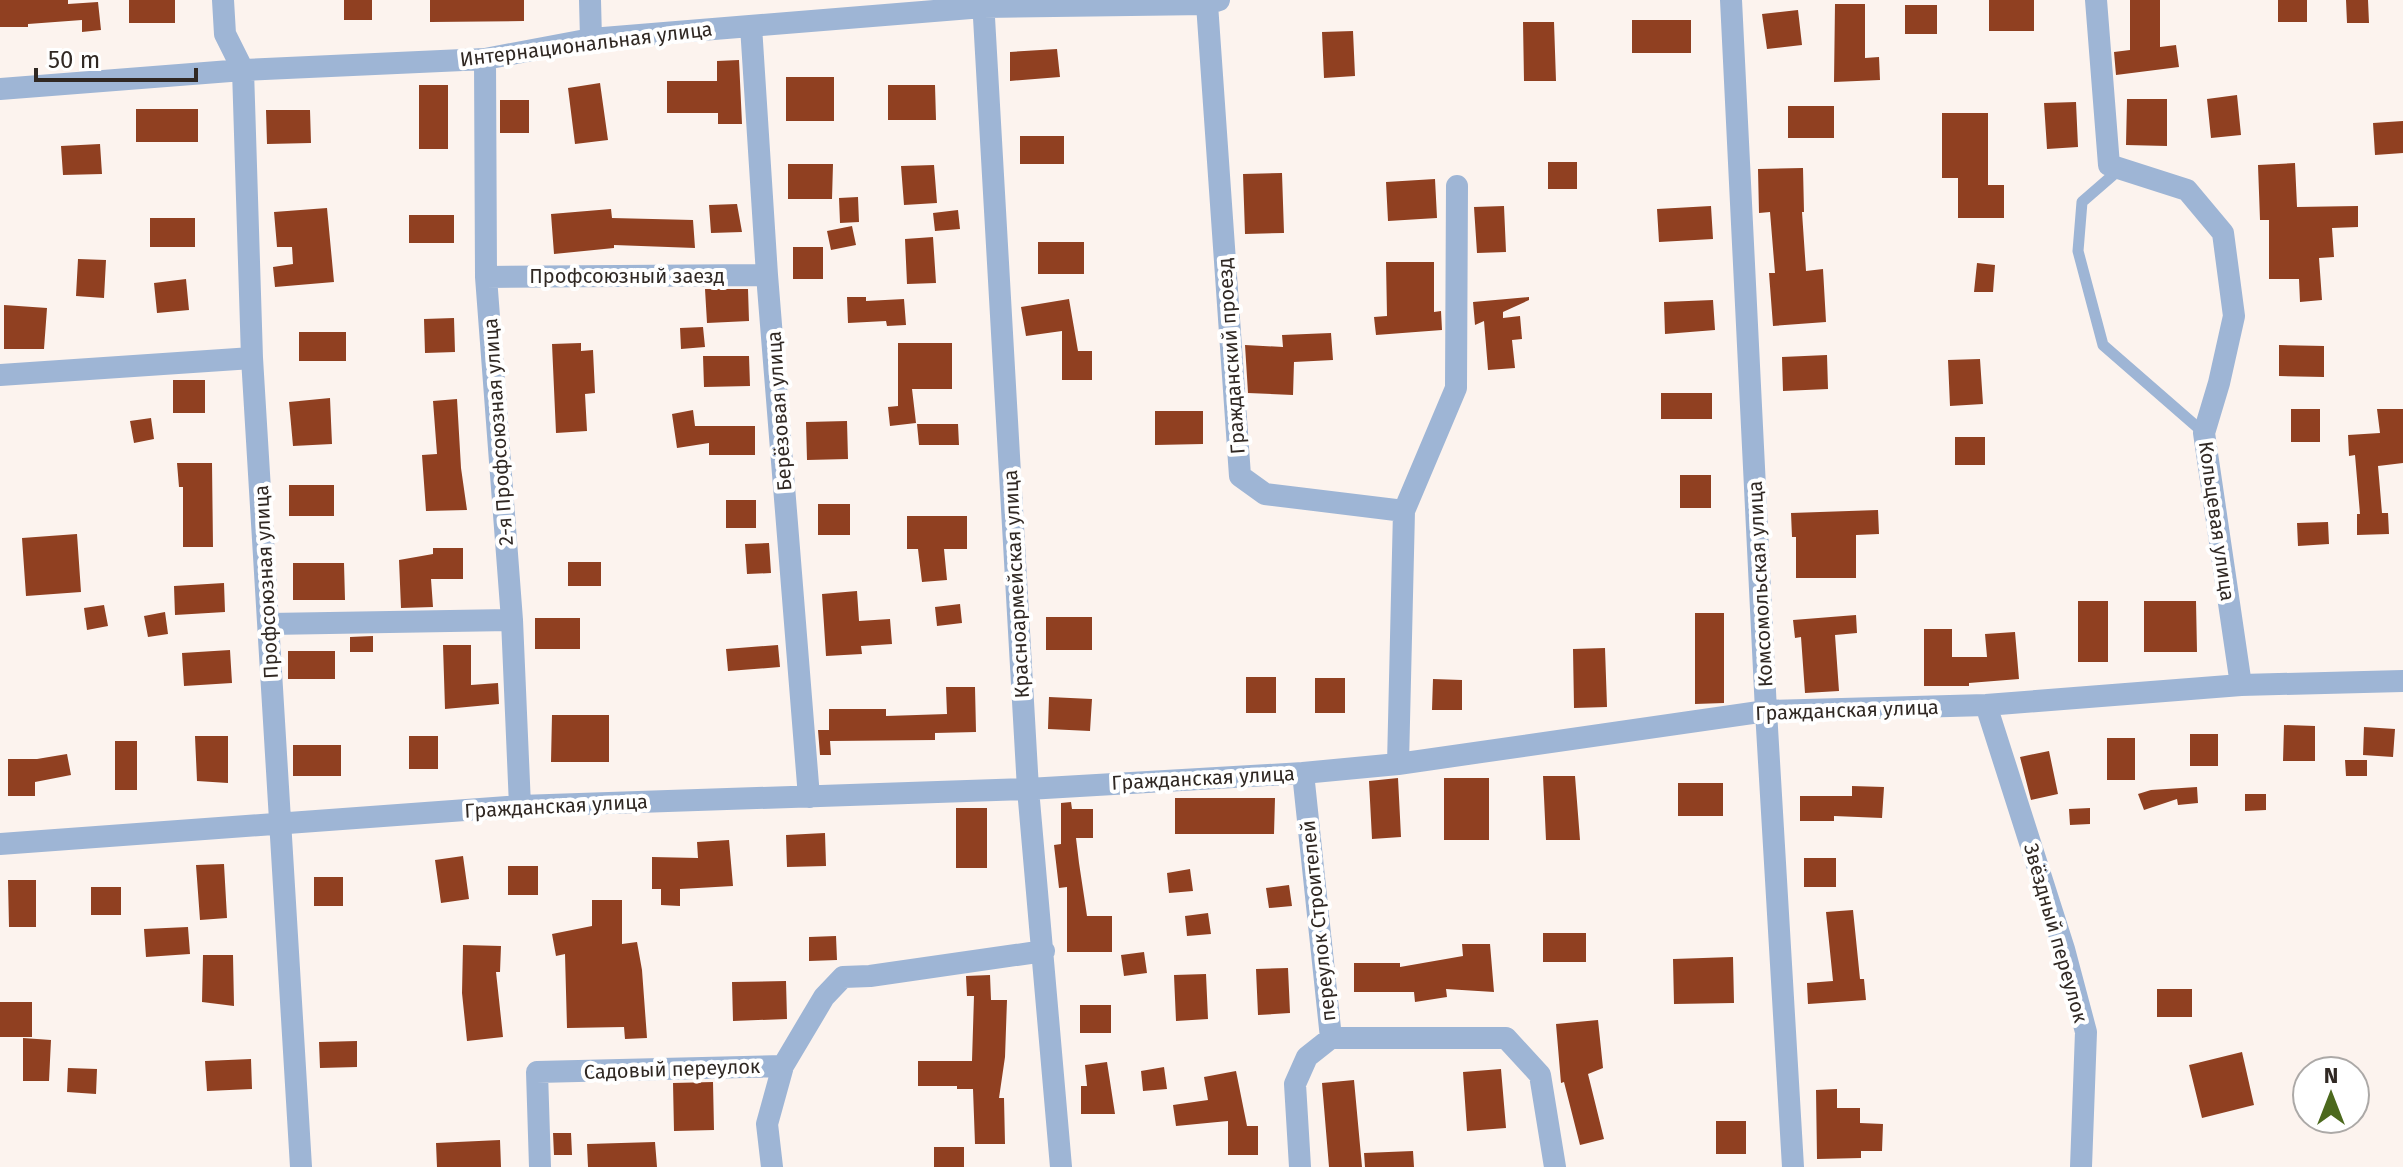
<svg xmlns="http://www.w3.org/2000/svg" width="2403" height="1167" font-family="'Fira Sans',sans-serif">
<rect width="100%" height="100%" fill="#fcf3ee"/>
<path fill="#904021" d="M0 0H68V4L98 2 101 30 82 32V20L28 24V27H0Z
M129 0H175V23H129Z
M344 0H372V20H344Z
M430 0H524V21L430 22Z
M1989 0H2034V31H1989Z
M2130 0H2160V47L2176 45 2179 67 2116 75 2114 52 2130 50Z
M2278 0H2307V22H2278Z
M2346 0H2368L2369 23H2347Z
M1835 4H1865V58L1879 57 1880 80 1834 82Z
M1905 5H1937V34H1905Z
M1798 10 1802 45 1767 49 1762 14Z
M1632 20H1691V53H1632Z
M1523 22H1554L1556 81H1524Z
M1353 31 1355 76 1324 78 1322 32Z
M1057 49 1060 77 1010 81V52Z
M739 60 742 124H718V113H667V81H717V61Z
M786 77H834V121H786Z
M600 83 608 140 575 144 568 88Z
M419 85H448V149H419Z
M888 85H935L936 120H888Z
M2237 95 2241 135 2211 138 2207 99Z
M2127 99H2167V146L2126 145Z
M500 100H529V133H500Z
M2076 102 2078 147 2047 149 2044 103Z
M1788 106H1834V138H1788Z
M136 109H198V142H136Z
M266 110H310L311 143 267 144Z
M1942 113H1988V185H2004V218H1958V178H1942Z
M2403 121V153L2375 155 2373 123Z
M1020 136H1064V164H1020Z
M100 144 102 174 63 175 61 146Z
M1548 162H1577V189H1548Z
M2295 163 2297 207 2358 206V227L2332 228 2334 257 2319 258 2322 300 2300 302 2299 279H2269V220H2260L2258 165Z
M788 164H833L832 199H788Z
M934 165 937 203 904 205 901 166Z
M1803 168 1804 212H1802L1806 271 1823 269 1826 322 1773 326 1769 273H1775L1770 212 1759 213 1758 169Z
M1282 173 1284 233 1245 234 1243 174Z
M1435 179 1437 218 1388 221 1386 182Z
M858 197 859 222 840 223 839 198Z
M737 204 742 232 711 233 709 205Z
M1504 206 1506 252 1477 253 1474 207Z
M1711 206 1713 239 1659 242 1657 209Z
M327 208 334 282 275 287 273 267 293 264 292 247H277L274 212Z
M611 209 612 218 693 220 695 248 614 245V248L554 254 551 214Z
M958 210 960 229 935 231 933 213Z
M409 215H454V243H409Z
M150 218H195V247H150Z
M852 226 856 245 831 250 827 231Z
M933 237 936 283 907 284 905 239Z
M1038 242H1084V274H1038Z
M793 247H823V279H793Z
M78 259 106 260 104 298 76 296Z
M1386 262H1434V312L1441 311 1442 330 1376 335 1374 317 1387 316Z
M1977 263 1995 265 1993 292H1974Z
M186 279 189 310 157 313 154 283Z
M705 289H748L749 321 707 323Z
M847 297H866V301L904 299 906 325 887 326 886 321 848 323Z
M1529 297V300L1503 312V318L1520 316 1522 339 1512 340 1515 368 1488 370 1484 321 1475 325 1473 302Z
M1069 299 1078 351H1092V380H1062V331L1026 336 1021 307Z
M1713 300 1715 330 1665 334 1664 302Z
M4 305 47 308 44 349H4Z
M454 318 455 352 425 353 424 319Z
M703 327 705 347 681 349 680 328Z
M299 332H346V361H299Z
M1331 333 1333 360 1294 362 1293 395 1248 393 1245 345 1283 347 1282 335Z
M581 343V351L593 350 595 393 585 394 587 431 556 433 552 344Z
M898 343H952V389H912L916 423 890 426 888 407 898 406Z
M2279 345 2324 346V377L2279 376Z
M1827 355 1828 389 1783 391 1782 357Z
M703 356H749L750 386 704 387Z
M1980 359 1983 404 1950 406 1948 360Z
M173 380H205V413H173Z
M1661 393H1712V419H1661Z
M330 398 332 444 293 446 289 402Z
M457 399 461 468 467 510 426 511 422 455 437 454 433 401Z
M2291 409H2320V442H2291Z
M2377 409H2403V463L2378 466 2382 513H2388L2389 534 2357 535V514H2360L2355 455 2349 456 2348 435 2380 433Z
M693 410 695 426H755V455H709V443L677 448 672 414Z
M1155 411H1203V444L1155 445Z
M151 418 154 439 134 443 130 421Z
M847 421 848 459 807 460 806 422Z
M917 424H958L959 445H919Z
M1955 437H1985V465H1955Z
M177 463H212L213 547H183V487H179Z
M1680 475H1711V508H1680Z
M289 485H334V516H289Z
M726 500H756V528H726Z
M818 504H850V535H818Z
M1878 510 1879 534 1856 535V578H1796V537H1792L1791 513Z
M907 516H967V549H944L947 580 922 582 918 549H907Z
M2328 522 2329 544 2298 546 2297 523Z
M77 534 81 592 26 596 22 538Z
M769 543 771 573 747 574 745 544Z
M433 548H463V579H431L433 607 401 608 399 560 433 554Z
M568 562H601V586H568Z
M293 563H344L345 600H293Z
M224 583 225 612 175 615 174 586Z
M857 591 859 621 890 619 892 644 861 646 862 654 826 656 822 594Z
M2078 601H2108V662H2078Z
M2144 601H2196L2197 652H2144Z
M960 604 962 623 937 626 935 607Z
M104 605 108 626 87 630 84 608Z
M165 612 168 634 148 637 144 616Z
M1695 613H1724V703L1695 704Z
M1856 615 1857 633 1835 635 1839 691 1805 693 1801 637 1795 638 1793 620Z
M1046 617H1092V650H1046Z
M535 618H580V649H535Z
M1924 629H1952V657H1987L1985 634 2015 632 2019 679 1969 683V686H1924Z
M373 636V652H350V637Z
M443 645H471V685L498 683 499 704 445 709Z
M778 645 780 667 728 671 726 649Z
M1605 648 1607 707 1574 708 1573 649Z
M230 650 232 683 184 686 182 653Z
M288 651H335V679H288Z
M1246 677H1276V713H1246Z
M1315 678H1345V713H1315Z
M1433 679 1462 680V710H1432Z
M946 687H975L976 732 935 733V740L830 741 831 755H820L818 730H829V709H886V716L947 714Z
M1049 697 1092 699 1090 731 1048 729Z
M552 715H609V762H551Z
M2284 725 2315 726V761H2283Z
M2364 727 2395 729 2393 757 2363 755Z
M2190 734H2218V766H2190Z
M195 736H228V783L197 781Z
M409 736H438V769H409Z
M2107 738H2135V780H2107Z
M115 741H137V790H115Z
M293 745H341V776H293Z
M2049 751 2058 794 2031 800 2020 757Z
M67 754 71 775 35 782V796H8V759H37Z
M2345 760H2367V776H2346Z
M1543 776H1575L1580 840H1546Z
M1398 778 1401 837 1372 839 1369 781Z
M1444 778H1489V840H1444Z
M1678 783H1723V816H1678Z
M1852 786 1884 787 1882 818 1834 816V821H1800V796H1852Z
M2197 787 2198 803 2178 805 2177 799 2144 810 2138 794 2151 790Z
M2245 794H2266V810L2245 811Z
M1175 798H1275L1274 834H1175Z
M1071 802 1072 809H1093V838H1076L1079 863 1087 916H1112V952H1067V887L1059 888 1054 845 1061 844V803Z
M956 808H987V868H956Z
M2090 808V824L2070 825 2069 809Z
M825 833 826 866 787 867 786 835Z
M729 840 733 886 680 889V906L661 905V889H652V857L698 858 697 842Z
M463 856 469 899 441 903 435 860Z
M1804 858H1836V887H1804Z
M224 864 227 918 200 920 196 865Z
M508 866H538V895H508Z
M1190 869 1193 891 1169 893 1167 873Z
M314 877H343V906H314Z
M8 880H36V927H9Z
M1289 885 1292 906 1269 908 1266 888Z
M91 887H121V915H91Z
M592 900H622V944L637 942 642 970 647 1038 625 1039 624 1027 567 1028 565 954 556 956 552 934 592 926Z
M1853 910 1860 979H1864L1866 1000 1808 1004 1807 983 1833 981 1826 912Z
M1208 913 1211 934 1187 936 1185 916Z
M188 927 190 954 146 957 144 929Z
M1543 933H1586V962H1543Z
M836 936 837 960 809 961V937Z
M1462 944H1490L1494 992 1446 989 1447 997 1415 1002 1414 992H1354V963H1400V967L1463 956Z
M463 945 501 946 500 972H496L503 1037 467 1041 462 993Z
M1144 952 1147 973 1124 976 1121 955Z
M203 955H233L234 1006 202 1002Z
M1733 957 1734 1003 1674 1004 1673 959Z
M1288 968 1290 1013 1258 1015 1256 969Z
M1206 974 1208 1019 1176 1021 1174 975Z
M990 975 991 1000H1007L1005 1057 999 1098H1004L1005 1144H975L973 1089H957V1086H918V1061H972L974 996H967L966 976Z
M786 981 787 1019 733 1021 732 982Z
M2157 989H2192V1017H2157Z
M0 1002H32V1037H0Z
M1080 1005H1111V1033H1080Z
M1598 1020 1603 1068 1588 1074 1604 1139 1580 1145 1564 1082 1561 1083 1556 1024Z
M23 1038 51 1040 49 1081H23Z
M357 1041V1067L320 1068 319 1042Z
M2242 1052 2254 1105 2202 1118 2189 1065Z
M251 1059 252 1089 207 1091 205 1061Z
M1107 1062 1115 1114H1081V1086H1087L1085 1065Z
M1164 1067 1167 1089 1143 1091 1141 1071Z
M68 1068 97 1069 96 1094 67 1092Z
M1501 1069 1506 1128 1467 1131 1463 1072Z
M1236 1071 1247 1126H1258V1155H1228V1121L1176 1126 1173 1105 1208 1100 1204 1077Z
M1354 1080 1362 1167H1329L1322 1083Z
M713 1082 714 1130 674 1131 673 1083Z
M1837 1089V1108H1860V1123L1883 1124 1882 1151H1861V1158L1817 1159 1816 1090Z
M1716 1121H1746V1154H1716Z
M553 1133H571L572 1155H554Z
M500 1140 501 1167H437L436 1143Z
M655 1142 657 1167H588L587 1144Z
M934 1147H964V1167H934Z
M1413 1151 1414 1167H1365L1364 1153Z"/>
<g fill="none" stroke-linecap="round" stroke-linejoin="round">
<path stroke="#9eb5d5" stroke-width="11" d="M2120 169 2082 202 2078 251 2103 345 2204 433"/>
<path stroke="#9eb5d5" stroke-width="22" d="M223 0 225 34 243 70 252 358 301 1167
M590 0 591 39
M983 0 1028 789 1061 1167
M1731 0 1766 711 1793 1167
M2096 0 2109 165 2187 190 2223 233 2234 316 2219 383 2204 433 2241 685
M1207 4 1240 476 1265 494 1404 511 1398 764
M751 26 767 275 809 797
M485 59 486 277 512 620 520 806
M0 89 243 70 485 59 591 39 983 7 1207 4 1219 0
M486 277 767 275
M0 375 252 358
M1404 511 1456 388 1457 186
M269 624 512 620
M1986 705 2064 949 2086 1032 2081 1167
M1303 773 1331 1038H1506L1540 1075 1555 1167
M0 844 520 806 1028 789 1303 773 1398 764 1766 711 1986 705 2241 685 2403 681
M540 1167 537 1072 783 1066 824 997 843 977 870 976 1044 951
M772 1167 767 1124 783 1066
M1300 1167 1295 1084 1307 1057 1331 1038"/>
</g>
<g text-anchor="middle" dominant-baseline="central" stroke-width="8" stroke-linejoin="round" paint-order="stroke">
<g font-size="20" fill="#302823" stroke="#fff">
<text transform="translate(586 44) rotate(-7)">Интернациональная улица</text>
<text x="627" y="276">Профсоюзный заезд</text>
<text transform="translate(1231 356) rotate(-94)">Гражданский проезд</text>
<text transform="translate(779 411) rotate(-94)">Берёзовая улица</text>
<text transform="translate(498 432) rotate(-94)">2-я Профсоюзная улица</text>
<text transform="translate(2217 521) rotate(82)">Кольцевая улица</text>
<text transform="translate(266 582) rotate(-93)">Профсоюзная улица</text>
<text transform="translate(1016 584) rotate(-93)">Красноармейская улица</text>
<text transform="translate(1760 584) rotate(-93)">Комсомольская улица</text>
<text transform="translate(1847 710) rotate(-2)">Гражданская улица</text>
<text transform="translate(1203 778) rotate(-3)">Гражданская улица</text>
<text transform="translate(556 806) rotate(-3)">Гражданская улица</text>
<text transform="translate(1318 921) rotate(-96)">переулок Строителей</text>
<text transform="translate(2056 933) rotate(74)">Звёздный переулок</text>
<text transform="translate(672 1069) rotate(-2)">Садовый переулок</text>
</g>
</g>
<g transform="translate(2331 1095)"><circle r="38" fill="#ffffff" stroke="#aca9a7" stroke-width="2"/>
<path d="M0-6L14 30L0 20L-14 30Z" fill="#4c691d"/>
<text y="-12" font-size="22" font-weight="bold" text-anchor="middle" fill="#302823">N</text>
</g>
<path d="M36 68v12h160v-12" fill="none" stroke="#302823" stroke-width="4"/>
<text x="48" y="68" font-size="24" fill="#302823" stroke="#ffffff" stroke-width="6" paint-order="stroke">50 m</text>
</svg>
